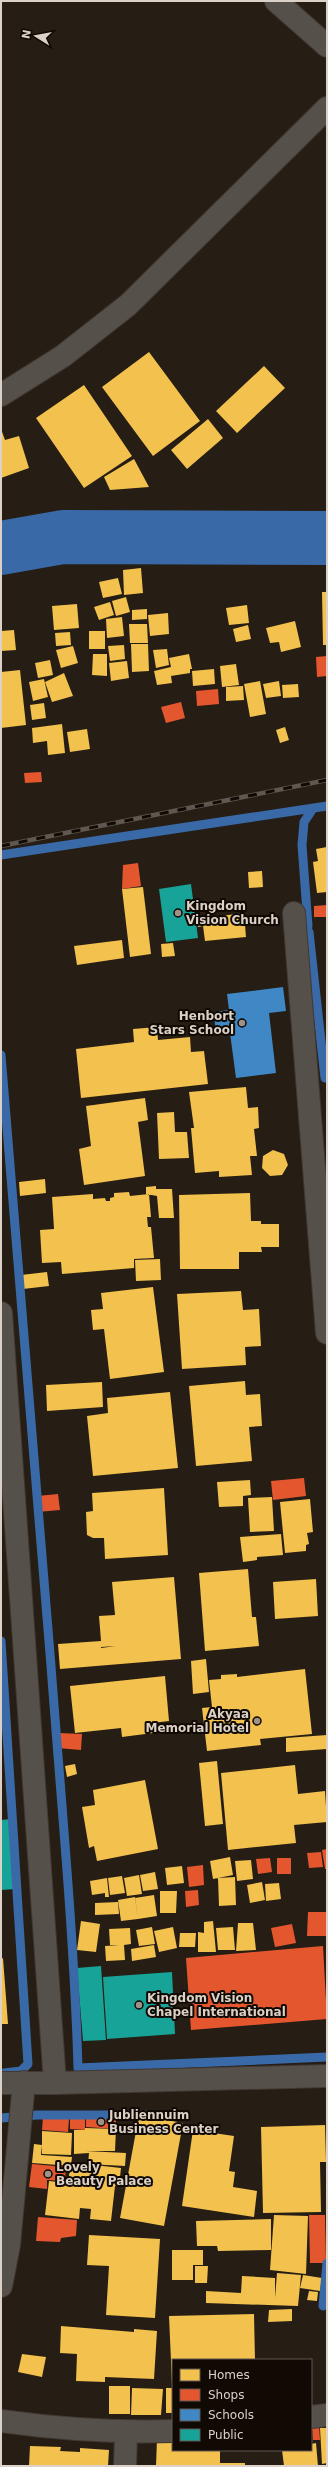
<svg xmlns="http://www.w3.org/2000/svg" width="328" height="2467" font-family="'DejaVu Sans',sans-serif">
<rect width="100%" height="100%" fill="#261d14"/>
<path fill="#f2c14e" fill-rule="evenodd" d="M149 352 200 421 153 456 102 387Z
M264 366 285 388 237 433 216 411Z
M84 385 132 456 84 488 36 418Z
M208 419 223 438 187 469 171 450Z
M1 429 5 440 19 436 29 468 1 478Z
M134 459 149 487 110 490 104 477Z
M141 568 143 593 124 595 123 570Z
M118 578 122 594 103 598 99 582Z
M322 592H327V645H323Z
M126 597 130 612 116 616 112 601Z
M110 602 114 615 99 620 94 607Z
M77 604 79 628 54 630 52 606Z
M247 605 249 623 229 625 226 608Z
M147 609V619L132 620V610Z
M168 613 169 634 150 636 148 615Z
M122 617 124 636 107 638 106 619Z
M295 621 301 647 281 652 279 642 270 643 266 628Z
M129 624H147L148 643H130Z
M248 625 251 639 236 642 233 629Z
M14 630 16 650 1 651V631Z
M89 631H105V649H89Z
M70 632 71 645 56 646 55 633Z
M131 644H148L149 671 132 672Z
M124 645 125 659 110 661 108 646Z
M73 646 78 663 61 668 56 650Z
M167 649 169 665 156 668 153 650Z
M93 654H107V676L92 675Z
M189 654 192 669H190V673L171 676 172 683 157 685 154 671 171 667 169 658Z
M50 660 53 675 38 678 35 663Z
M127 661 129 678 111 681 109 663Z
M236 664 239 685 222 687 220 666Z
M214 669 215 684 193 686 192 671Z
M20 670 26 725 1 728V672Z
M64 673 73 696 52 702 45 682Z
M44 679 48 697 33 701 29 682Z
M260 681 266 714 250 717 244 684Z
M279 681 281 696 266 698 263 684Z
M298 684 299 697 283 698 282 685Z
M243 686 244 700 226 701V687Z
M44 703 46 718 32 720 30 705Z
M62 724 65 753 48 755 47 741 33 743 32 728Z
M285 727 289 740 280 743 276 730Z
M87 729 90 749 70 752 67 732Z
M327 847V892L317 893 313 862 318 861 316 849Z
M262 871 263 887 249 888 248 872Z
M143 887 151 954 130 957 122 889Z
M244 913 246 937 205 941 203 926 198 927 197 919Z
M122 940 124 958 77 965 74 946Z
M173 943 175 956 162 957 161 944Z
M157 1027 158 1040 190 1037 191 1052 204 1051 208 1084 81 1098 76 1049 134 1042 133 1029Z
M246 1087 248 1108 258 1107 259 1128 254 1129 257 1156H250L252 1175 219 1177V1171L195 1173 191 1128H194L189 1092Z
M145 1098 148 1120 138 1122 145 1176 84 1185 79 1149 91 1146 86 1106Z
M174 1112 175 1132H187L189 1158 159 1159 157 1113Z
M273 1150 284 1154 288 1165 282 1175 270 1176 262 1168 263 1156Z
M45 1179 46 1193 20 1196 19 1182Z
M156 1186V1189H172L174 1218H159L157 1196 146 1194V1187Z
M129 1192 130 1196 149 1194 151 1217H147L148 1227H151L154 1258 134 1259V1268L62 1274 61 1262 42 1263 40 1230 54 1229 52 1197 93 1194V1199L105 1198 106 1201H110V1198L114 1197V1193Z
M250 1193 251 1221H261V1224H279V1247H261L262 1252H239V1269H180L179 1195Z
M160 1259 161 1280 136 1281 135 1260Z
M47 1272 49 1286 23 1289 21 1275Z
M153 1287 164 1372 110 1379 104 1329 93 1330 91 1310 103 1309 101 1293Z
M241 1291 243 1310 259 1309 261 1346 245 1347 246 1365 182 1369 177 1294Z
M245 1381 246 1395 260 1394 262 1426 249 1427 252 1461 196 1466 189 1386Z
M102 1382 103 1407 47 1411 46 1385Z
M170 1392 178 1468 93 1476 87 1416 108 1413 107 1398Z
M250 1480 251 1495 243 1496V1506L219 1507 217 1482Z
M164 1488 168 1555 105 1559 104 1538H93L87 1535 86 1512 93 1511 92 1493Z
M272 1497 274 1531 250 1532 248 1498Z
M310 1499 313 1532 307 1533 309 1544 306 1545V1551L285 1553 280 1502Z
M281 1534 283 1555 257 1557V1560L243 1562 240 1537Z
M248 1569 252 1617H256L259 1646 205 1651 199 1573Z
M174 1577 181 1659 60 1669 58 1644 101 1641 99 1616 115 1615 112 1582ZM116 1646 101 1648V1647Z
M316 1579 318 1616 275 1619 273 1582Z
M206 1659 209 1692 193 1694 191 1661Z
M305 1669 312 1734 260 1739 261 1745 207 1751 202 1708 212 1707 209 1680 221 1679V1675L237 1674V1677Z
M165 1676 169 1721 152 1723 153 1733 122 1737 121 1728 75 1733 70 1686Z
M327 1735V1749L286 1752V1738Z
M217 1761 223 1824 205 1826 199 1763Z
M75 1764 77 1774 67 1777 65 1766Z
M295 1765 298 1794 325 1791 327 1822 294 1825 296 1843 228 1850 221 1773Z
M145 1780 158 1849 97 1861 94 1846 89 1848 82 1807 95 1805 93 1790Z
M230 1857 233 1875 213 1879 210 1861Z
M251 1860 253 1879 237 1881 235 1861Z
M182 1866 184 1883 167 1885 165 1868Z
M155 1872 158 1889 143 1891 140 1875Z
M139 1875 142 1894 127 1896 124 1878Z
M122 1876 125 1893 110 1895 108 1878Z
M235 1877 236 1905 219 1906 218 1878Z
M107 1878 109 1897H105V1893L92 1895 90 1881Z
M262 1882 265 1900 250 1903 247 1885Z
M279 1883 281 1899 266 1901 265 1884Z
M160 1891H177L176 1913H160Z
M154 1895 157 1916 138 1919 135 1898Z
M135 1897 138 1919 121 1921 118 1900Z
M118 1902 119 1914 95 1915V1903Z
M81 1921 100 1924 96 1952 77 1950Z
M213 1921 216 1952H198V1932L204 1933V1922Z
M238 1923H253L256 1950 236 1951Z
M152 1927 155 1944 139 1946 136 1930Z
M173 1927 177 1948 159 1952 154 1931Z
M233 1927 235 1950H218L216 1928Z
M130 1928 131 1944 124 1945 125 1960 106 1961 105 1946 119 1945H110L109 1929Z
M180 1933H196L195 1947H179Z
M154 1945 156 1957 132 1961 131 1949Z
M3 1958 8 2024H1V1959Z
M139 2115 183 2123 164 2226 120 2218Z
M325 2125 326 2162H320L321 2212 263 2213 261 2127Z
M85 2128 116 2129 115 2151H86L126 2153 125 2166 88 2164 89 2153 74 2154V2130H85Z
M193 2130 234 2136 229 2171 235 2172 233 2187 257 2191 254 2217 182 2206Z
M42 2131 72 2133 71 2155 42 2154Z
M34 2144 42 2145 41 2155 72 2157 71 2166 32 2163Z
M76 2163 121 2168 119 2186H115L111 2221 90 2219 91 2209 80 2208 79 2219 45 2215 49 2181 68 2183 70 2168H76Z
M274 2215 308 2216 306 2274 270 2270Z
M271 2219V2250L218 2251 217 2246H197L196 2221Z
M89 2235 160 2239 155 2318 106 2315 109 2266 87 2265Z
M172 2250H203V2265H193V2280H172Z
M195 2266H208L207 2283H195Z
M277 2273 301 2275 298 2306 206 2303V2291L241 2293 242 2276 275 2278V2298Z
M303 2275 322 2278 320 2291 300 2288Z
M309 2291 318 2292 317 2301 307 2300Z
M292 2309V2321L268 2322 269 2310Z
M254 2314 255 2360H173L172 2384 169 2316Z
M61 2326 134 2332V2329L157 2331 154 2379 105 2377V2382L76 2381 77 2354 60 2353Z
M22 2354 46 2357 42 2377 18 2372Z
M109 2386H130V2414H109Z
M132 2388 163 2389 161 2415H131Z
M166 2388H173V2413H166Z
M320 2428H327V2463L322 2464Z
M173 2438V2450H220V2463H245V2466H156L157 2439Z
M316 2443 318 2466H284L282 2450H311V2444Z
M30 2446 61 2447 60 2451 80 2452V2448L109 2450 108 2466H29Z"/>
<path fill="#e4572e" d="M327 656V676L317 677 316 657Z
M218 689 219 704 197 706 196 691Z
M181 702 185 718 166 723 161 707Z
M41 772 42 782 25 783 24 773Z
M138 863 141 886 122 889 123 865Z
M327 905V917H314V906Z
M304 1478 306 1496 273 1500 271 1481Z
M58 1494 60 1510 37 1512V1496Z
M59 1733 82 1734 81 1750 57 1748Z
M327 1849V1869H325L322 1850Z
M321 1852 323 1867 309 1868 307 1853Z
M270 1858 272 1872 258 1874 256 1859Z
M277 1858H291V1874H277Z
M203 1865 204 1885 189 1887 187 1867Z
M198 1890 199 1905 186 1907 185 1891Z
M308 1912H327V1936H307Z
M292 1924 296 1943 275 1947 271 1928Z
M323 1946 327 2019 191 2030 186 1958Z
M95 2114H116V2129L86 2127V2117H95Z
M43 2117 69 2119 68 2132 42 2130Z
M70 2118H85V2130L70 2129Z
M32 2164 66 2167 65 2181 47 2180V2189L29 2187Z
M309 2215H325L326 2263H310Z
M38 2217 77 2220 76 2236 61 2238 60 2242 36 2241Z
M319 2425 320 2440H313L312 2426Z"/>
<path fill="#3f88c5" d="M283 987 286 1011 269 1013 276 1073 236 1078 230 1033 216 1035 214 1012 229 1010 227 994Z"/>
<path fill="#17a398" d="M191 884 198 938 166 942 159 889Z
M11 1819 15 1889 1 1890V1820Z
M101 1966 106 2040 83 2041 77 1968Z
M172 1972 175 2034 107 2039 103 1977Z"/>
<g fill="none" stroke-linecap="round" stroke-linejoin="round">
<path stroke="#3a69a7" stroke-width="9" d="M1 855 327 806
M308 926 302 845 304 822 312 810
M309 932 325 1078
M1 1055C18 1258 34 1462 51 1666 61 1800 74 1934 78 2068L327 2057
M1 1641 28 2064 21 2071 4 2073
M1 2118 37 2115H147
M323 2306 327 2263"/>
<path stroke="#3a69a7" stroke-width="54" d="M1 548 63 537 327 538"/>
<defs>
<path id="street" d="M276 1 327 46
M1 395 63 356 128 305 327 108
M294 913 327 1333
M1 1313 55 2083
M1 2083H55L327 2076
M1 2286 9 2245 24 2082
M311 2417 327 2415
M1 2421C59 2429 115 2433 173 2431
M125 2466 126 2433"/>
</defs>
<use href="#street" stroke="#403832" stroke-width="24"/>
<use href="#street" stroke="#56504a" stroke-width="22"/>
<defs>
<path id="rail" d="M1 846 327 780"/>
</defs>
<use href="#rail" stroke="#5e5850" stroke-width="4.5"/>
<use href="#rail" stroke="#100904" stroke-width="3" stroke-dasharray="9" stroke-linecap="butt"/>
</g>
<g fill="#9c9288" stroke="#100904" stroke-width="1.5">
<circle cx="178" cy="913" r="4"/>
<circle cx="242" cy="1023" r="4"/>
<circle cx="257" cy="1721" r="4"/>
<circle cx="139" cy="2005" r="4"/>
<circle cx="101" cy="2122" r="4"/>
<circle cx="48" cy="2174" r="4"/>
</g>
<g text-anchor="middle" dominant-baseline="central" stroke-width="4" stroke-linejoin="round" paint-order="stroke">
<g font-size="12" font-weight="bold" fill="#dcd1c7" stroke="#100904" text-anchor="start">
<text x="186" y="906">Kingdom<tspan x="186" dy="14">Vision Church</tspan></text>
<text x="234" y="1016" text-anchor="end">Henbort<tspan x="234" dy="14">Stars School</tspan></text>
<text x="249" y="1714" text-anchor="end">Akyaa<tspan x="249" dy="14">Memorial Hotel</tspan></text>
<text x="147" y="1998">Kingdom Vision<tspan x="147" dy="14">Chapel International</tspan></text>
<text x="109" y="2115">Jubliennuim<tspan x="109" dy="14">Business Center</tspan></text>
<text x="56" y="2167">Lovely<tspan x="56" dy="14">Beauty Palace</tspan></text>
</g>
</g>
<rect width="328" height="2467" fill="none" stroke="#dcd1c7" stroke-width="4"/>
<rect x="172" y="2359" width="140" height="92" fill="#100904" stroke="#625952"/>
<rect x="180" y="2369" width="20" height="12" fill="#f2c14e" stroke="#625952"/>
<text x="208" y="2379" font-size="12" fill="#dcd1c7">Homes</text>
<rect x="180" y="2389" width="20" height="12" fill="#e4572e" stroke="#625952"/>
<text x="208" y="2399" font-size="12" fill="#dcd1c7">Shops</text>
<rect x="180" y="2409" width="20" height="12" fill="#3f88c5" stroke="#625952"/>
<text x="208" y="2419" font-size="12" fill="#dcd1c7">Schools</text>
<rect x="180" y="2429" width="20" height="12" fill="#17a398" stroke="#625952"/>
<text x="208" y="2439" font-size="12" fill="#dcd1c7">Public</text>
<g transform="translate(36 36) rotate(281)" stroke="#100904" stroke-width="3" paint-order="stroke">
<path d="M0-3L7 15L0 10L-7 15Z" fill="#dcd1c7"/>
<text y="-6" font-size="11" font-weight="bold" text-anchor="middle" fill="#dcd1c7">N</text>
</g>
</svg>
